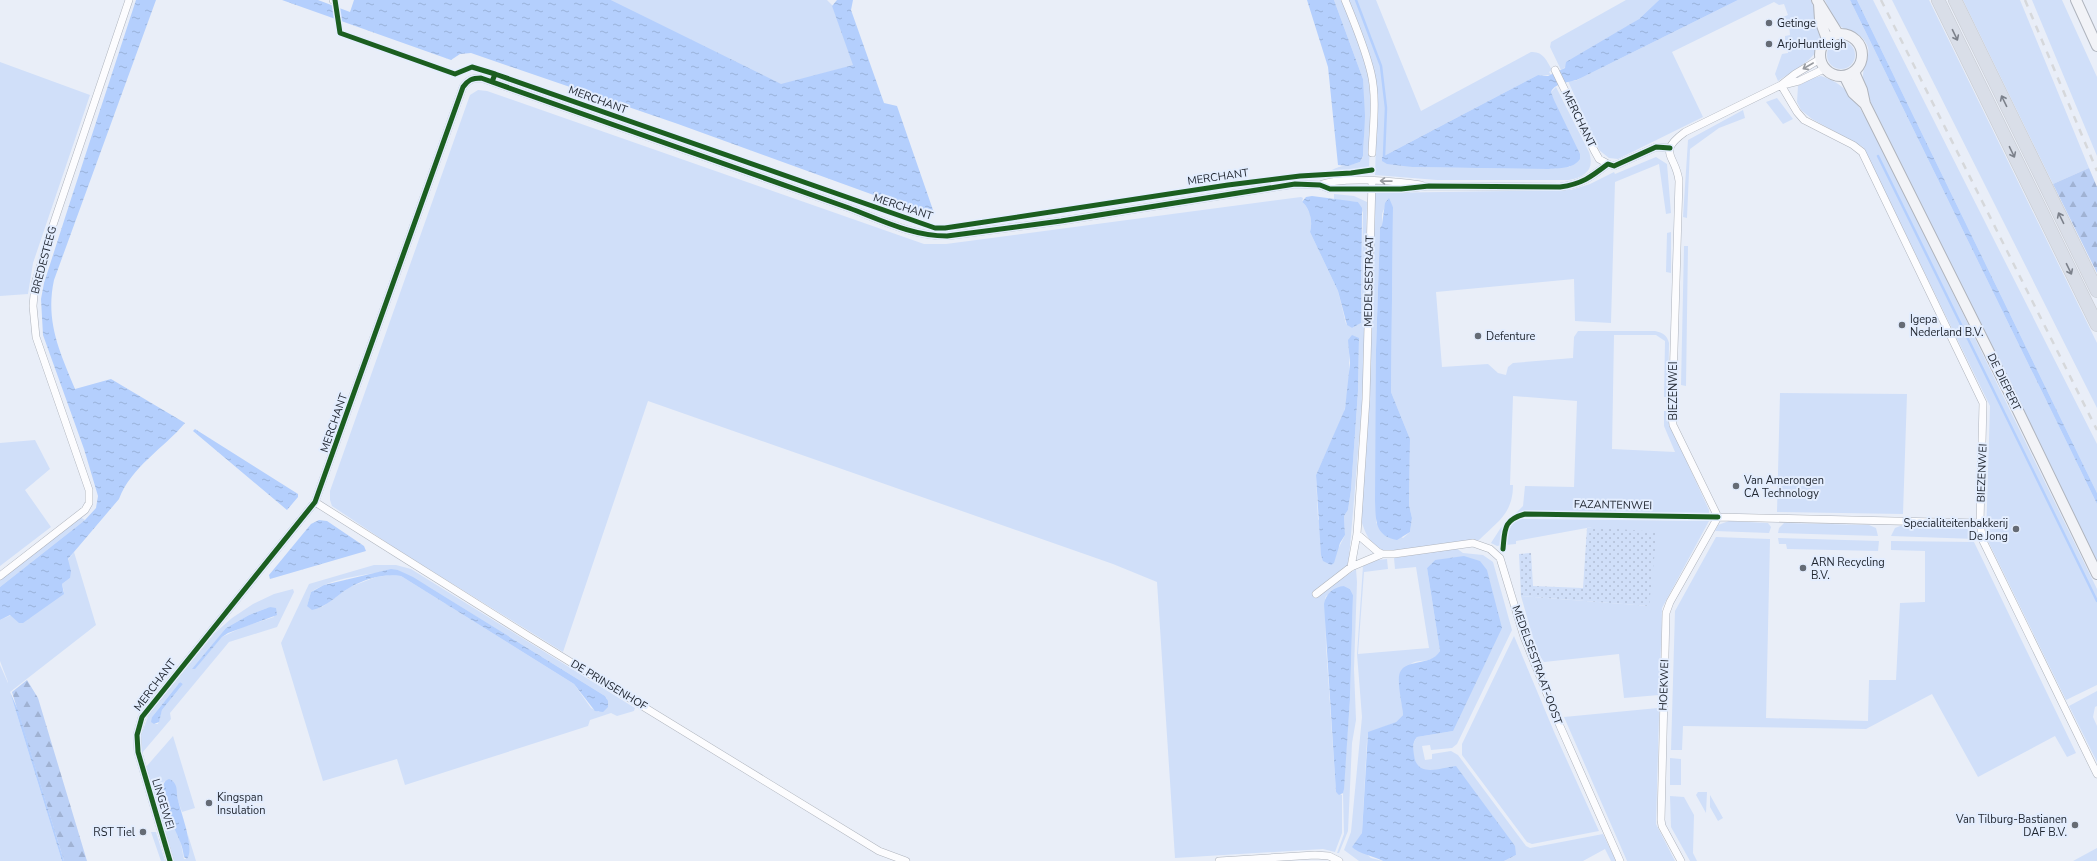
<svg xmlns="http://www.w3.org/2000/svg" width="2097" height="861" font-family="'Nunito Sans',sans-serif">
<defs>
<pattern id="forest-firs" width="22" height="20" patternUnits="userSpaceOnUse"><rect width="22" height="20" fill="#bbd0f6"/><path d="M5 1l3.5 6h-7zM16 11l3.5 6h-7z" fill="#a0b2d3"/></pattern>
<pattern id="park-dots" width="8" height="8" patternUnits="userSpaceOnUse"><rect width="8" height="8" fill="#d0dff9"/><path d="M2 2h.1M6 6h.1" fill="none" stroke="#b2bfd6" stroke-width="1.8" stroke-linecap="round"/></pattern>
<pattern id="water-ripples" width="26" height="14" patternUnits="userSpaceOnUse"><rect width="26" height="14" fill="#b4cffd"/><path d="M2 4q2-2 4 0t4 0M15 11q2-2 4 0t4 0" fill="none" stroke="#9ab2d9"/></pattern>
</defs>
<rect width="100%" height="100%" fill="#e9eef8"/>
<path fill="#d0dff9" fill-rule="evenodd" d="M611 0H827L832 5 854 65 784 84H778Z
M1334 0H1342C1352 24 1364 49 1368 75 1373 105 1370 137 1369 167L1332 172V170C1340 165 1350 166 1360 162L1363 156 1364 140 1363 79Z
M1348 0H1376L1421 111 1531 52C1543 51 1547 61 1552 70L1549 72 1551 75H1538L1382 157 1412 167 1549 169 1570 167 1551 92 1556 87 1589 152C1595 170 1585 177 1569 180H1437L1375 175 1377 108Z
M1626 0H1659L1639 19 1561 70 1550 47 1551 42Z
M1738 0H1811C1829 51 1821 53 1778 81L1775 74 1782 54 1788 53 1789 40H1785V36L1790 35 1789 23H1784L1783 17 1788 15 1784 4 1779 5 1774 2 1672 52 1703 117 1618 159 1609 158 1599 150 1568 81H1575L1581 78Z
M1825 0H1850L2097 504V563L1872 105C1868 96 1863 86 1863 76 1863 65 1873 54 1866 43 1860 32 1852 33 1843 28 1834 23 1829 9 1825 0Z
M1857 0H1873L2097 444V493Z
M1892 0H1929L2097 343V408Z
M1963 0H2020L2089 168 2053 184Z
M2032 0H2062L2097 77V156Z
M1827 55a14 14 0 1 1 28 0a14 14 0 1 1-28 0Z
M0 62 90 95 33 263 28 294 0 296Z
M1821 76C1852 85 1861 112 1877 137L2097 589V685L2066 700 1986 537 1990 406 1863 147 1812 119 1801 110 1797 102 1798 86 1809 79Z
M478 90 487 91 924 244H946L1301 197 1303 198 1302 202C1310 208 1313 222 1310 232L1338 291 1346 324 1352 328 1361 323 1363 213 1358 202 1334 200V194L1354 196 1367 202 1363 394 1349 558 1347 567 1330 587 1356 569 1357 582 1354 669 1356 720 1352 743 1348 831 1339 853H1337L1344 834 1343 793 1350 699 1353 595 1350 589 1344 586 1326 596 1325 599 1326 646 1336 792 1342 795V833L1335 852 1323 849 1175 858 1157 582 1113 564 648 401 563 652 398 550 332 506 330 500V491L470 95ZM1359 338 1358 391 1351 490 1348 510 1344 516 1345 535 1339 547 1318 519 1316 475 1344 413 1349 386V354Z
M1777 98 1793 119 1783 124 1766 102Z
M1743 110 1745 118 1719 128 1690 149 1687 218 1683 217 1688 140Z
M1656 157 1667 164 1671 213 1666 214 1659 164 1615 182 1611 323 1575 321 1574 279 1436 292 1442 367 1488 364 1498 373 1506 375 1508 367 1513 363 1573 358 1574 337 1578 331H1655C1663 333 1667 335 1669 343L1668 397H1664L1665 341 1656 335H1614L1612 449 1675 452 1664 426V411H1668V421L1709 510V515L1523 514C1505 517 1503 530 1502 545L1497 546 1491 543 1500 529 1523 506 1525 486 1574 487 1577 401 1513 396 1510 485H1513C1513 514 1497 522 1479 540H1471C1455 542 1393 555 1382 550 1369 544 1365 532 1361 520L1374 193 1571 190 1590 184 1614 172 1615 174ZM1388 199 1393 207 1391 392 1410 439 1409 505 1412 518 1410 532 1403 538 1376 523V350L1380 228 1382 225V214Z
M1671 232V273L1666 272 1667 233Z
M1684 246H1688L1686 386 1681 385Z
M1780 393 1907 394 1903 514 1777 512Z
M35 440 50 469 25 490 51 527 0 566V443Z
M80 517 85 520 0 587V580Z
M1516 519 1709 521 1662 608 1656 824 1675 861H1627L1564 717 1658 708 1659 695 1624 698 1619 654 1544 662 1537 652 1521 596 1649 606 1592 527 1516 541V544L1505 545C1506 535 1505 525 1516 519Z
M1729 521 1768 523 1771 527 1769 533 1715 531 1718 525Z
M1784 523 1869 525 1876 528 1878 536 1778 533 1779 528Z
M1900 526 1963 527 1971 531 1975 539 1891 536 1895 528Z
M1716 537 1770 539 1766 718 1868 721 1869 680H1896L1900 603 1925 602V551L1891 550V541L1974 542 2076 753 2067 757 2055 736 1978 777 1932 694 1866 729 1683 726 1682 750H1671L1675 611Z
M1778 538 1879 541 1878 551 1787 549 1786 544H1779Z
M1456 548 1463 553 1483 555 1493 562 1512 630 1457 744 1452 748 1431 750 1430 745 1422 746 1425 760 1432 759V754L1451 751 1458 755 1526 846 1530 848 1603 834 1616 861H1611L1605 849 1583 861H1504L1516 855 1418 767C1413 758 1410 746 1417 737L1453 731 1435 560 1427 568 1440 651C1431 666 1421 657 1411 664 1407 667 1403 672 1399 676L1403 715 1396 722 1368 733 1367 740 1362 833 1355 850 1363 851 1371 858 1383 861H1359L1344 850 1351 832 1362 717 1357 654 1363 566 1378 560 1387 559 1388 569 1364 572 1358 654 1429 648 1416 567 1395 569 1394 558Z
M74 552 96 625 10 692 62 861H0V665L8 683V682L0 661V620L64 592 62 584 70 578 68 560Z
M374 565H396L411 569 635 708 634 711 617 716 611 713 590 720 588 726 405 785 397 759 323 781 281 643 309 584ZM398 570 429 587 605 696 607 699 599 712 591 708 574 684 401 576 390 575 376 577 350 587 322 607 307 606 311 592C333 577 371 574 398 570Z
M293 589 294 592 277 627 229 642 170 713 171 719 142 753 141 735 149 714 216 632 232 618 253 604 274 594ZM270 607 274 617 243 627 222 637 193 670 226 628 249 615ZM180 682 183 684 162 710 158 724H154L152 717Z
M1514 636 1555 734 1599 831 1532 844 1527 842 1462 755V744Z
M2097 691V706L2095 707 2093 717 2097 726V762L2069 706Z
M173 736 195 808 182 812 177 798 164 781C157 799 173 821 179 837 182 844 182 852 184 859H187L189 853 188 835 196 861H174L146 767Z
M1670 758 1681 759V785H1670Z
M1698 792H1707L1706 813 1696 795Z
M1710 795 1723 818 1718 821 1710 807Z
M1670 796 1684 797 1694 815 1693 853 1697 861H1690L1671 827Z
M151 832H156L165 861H161Z
M2097 848V861H2073Z"/>
<path fill="url(#forest-firs)" d="M2089 168 2097 187V273L2053 184Z
M27 680 38 698 87 861H64L12 692Z"/>
<path fill="url(#park-dots)" d="M1592 527 1657 532 1649 606 1521 596 1519 554 1531 553 1533 586 1583 588 1587 528Z"/>
<path fill="url(#water-ripples)" d="M136 0H156L54 280C45 322 60 352 75 389L111 379 185 423C164 448 131 467 119 499L68 559 71 571 70 578 62 584 64 594 23 623H19L10 615 0 620V587L85 520 96 508 98 496 84 449 43 335 41 299 44 283 72 196Z
M282 0H318L350 12 354 0H611L781 84 853 65 832 6 837 0H853L851 10 884 103 897 106 933 210 926 214 678 124 471 53 460 54 451 60Z
M1307 0H1334L1363 79 1365 116 1363 156 1360 162 1348 166 1338 165 1328 67Z
M1659 0H1738L1581 78C1572 83 1556 81 1551 92L1554 100 1580 154V159C1573 169 1560 168 1549 169L1412 167 1387 164 1382 161V157L1538 75 1548 76 1565 68 1566 62 1639 19Z
M1850 0H1857L2097 493V504Z
M1312 196 1358 202 1362 208 1361 323 1352 328 1347 325 1338 291 1310 232C1313 222 1310 208 1302 202L1306 197Z
M1389 198 1393 207 1391 392 1410 439 1409 505 1412 518 1410 532 1397 540C1374 536 1376 519 1375 501L1376 350 1380 228 1382 225 1385 203Z
M1352 335 1359 338 1358 391 1351 490 1348 510 1344 516 1345 535 1340 543 1334 563 1331 565 1323 561 1321 555 1316 475 1345 409 1350 363 1348 340Z
M195 429 298 494V497L287 510 193 431Z
M319 520 327 521 364 546 366 551 270 579 269 575 311 524Z
M1464 556 1480 561 1487 570 1502 628 1453 731 1417 737C1412 743 1413 748 1414 755 1417 778 1439 768 1456 766L1515 846 1516 855 1504 861H1383C1374 856 1359 854 1352 847L1362 833 1368 732 1396 722 1403 715C1402 703 1398 688 1399 676 1402 657 1430 668 1440 651L1427 568 1435 560Z
M391 569 398 570 413 577 605 696 608 701V707L603 712 595 711 574 684 401 576C384 573 364 579 349 588 337 595 327 607 312 610L307 606 311 592 324 585Z
M1344 586 1350 589 1353 595 1350 699 1344 789 1343 793 1339 795 1336 792 1324 604C1326 593 1334 587 1344 586Z
M270 607 276 608 277 615 228 633 222 637 195 669H192L226 628 249 615Z
M180 682 183 684 162 710 159 722 154 724 151 722 152 717Z
M10 692 18 710 64 861H62Z
M169 779C172 780 173 781 175 784 178 789 176 795 178 800 181 813 195 849 187 859L184 857C183 851 182 845 179 839 175 827 151 786 169 779Z"/>
<g fill="none" stroke-linecap="round" stroke-linejoin="round">
<path stroke="#b4cffd" stroke-width="2.5" d="M1356 0 1381 66 1386 108 1384 156
M1878 156 2097 601"/>
<defs>
<path id="minor" d="M333 0H335
M1345 0C1355 24 1365 48 1371 73 1377 98 1373 127 1372 153
M1555 70 1594 150 1599 159 1608 164
M1783 85 1799 81 1824 69
M1320 185C1342 176 1396 181 1421 185
M315 502 528 636 879 851 906 861
M1718 517 1980 523 1983 403 1862 152 1853 145 1804 120 1797 112 1781 85
M1718 517 1673 425 1672 417 1679 181C1676 155 1656 153 1685 132L1781 85 1795 74 1820 59
M1980 523 1983 541 2097 774
M1357 534 1378 552 1382 554H1394L1473 543 1490 549 1500 558 1524 637 1560 726 1620 861
M1351 567 1357 534 1366 399 1372 181
M0 576 85 510 89 503V490L36 337 33 306 35 284 52 228 129 0
M1316 594 1351 567 1382 554
M170 861 138 752 137 735 142 717 315 502 463 87C468 80 472 78 481 78L849 208C881 220 912 236 947 236L1061 221 1295 184 1320 185 1330 189H1401L1429 186 1560 187C1582 184 1591 177 1608 164L1614 166 1656 147 1670 148
M1219 861 1315 855 1329 856 1339 861
M1681 861 1662 826 1661 820 1666 613 1670 602 1718 517"/>
<path id="secondary" d="M1817 0 1838 34
M2076 0 2097 46
M1819 4 1820 20 1827 39
M1820 55a21 21 0 1 1 42 0a21 21 0 1 1-42 0Z
M1854 72 1862 90 1865 104 2010 394 2097 574
M1845 77 1853 93 1865 104"/>
<path id="motorway" d="M1938 0 2097 325
M1955 0 2097 291"/>
</defs>
<use href="#minor" stroke="#afb4bd" stroke-width="8"/>
<use href="#secondary" stroke="#afb4bd" stroke-width="12"/>
<use href="#motorway" stroke="#c6c9cf" stroke-width="14"/>
<use href="#minor" stroke="#fcfcfe" stroke-width="7"/>
<use href="#secondary" stroke="#f2f3f7" stroke-width="10"/>
<use href="#motorway" stroke="#d9dee8" stroke-width="13"/>
<path stroke="#d6d8db" stroke-width="2.5" stroke-dasharray="7 7" stroke-linecap="butt" d="M1881 0 2097 430
M2025 0 2097 171"/>
<defs>
<path id="cycleway" d="M335 0 340 33 455 74 472 67 495 74
M492 82 495 74 935 228H945L1228 185 1300 176 1351 173 1372 170
M1503 549C1505 529 1503 520 1525 514L1718 517
M170 861 138 752 137 735 142 717 315 502 463 87C468 80 472 78 481 78L849 208C881 220 912 236 947 236L1061 221 1295 184 1320 185 1330 189H1401L1429 186 1560 187C1582 184 1591 177 1608 164L1614 166 1656 147 1670 148"/>
</defs>
<use href="#cycleway" stroke="#e3edfe" stroke-width="8"/>
<use href="#cycleway" stroke="#1b5e20" stroke-width="5"/>
</g>
<defs><path id="oneway-shaft" d="M-6 0H5M1.5-3L5.5 0L1.5 3" fill="none" stroke-width="1.6" stroke-linecap="round" stroke-linejoin="round"/></defs>
<g stroke="#7c818b">
<use href="#oneway-shaft" transform="translate(1955 35) rotate(64)"/>
<use href="#oneway-shaft" transform="translate(2004 101) rotate(-116)"/>
<use href="#oneway-shaft" transform="translate(2012 152) rotate(64)"/>
<use href="#oneway-shaft" transform="translate(2061 218) rotate(-116)"/>
<use href="#oneway-shaft" transform="translate(2069 269) rotate(64)"/>
</g>
<g stroke="#989ba0">
<use href="#oneway-shaft" transform="translate(1808 66) rotate(150)"/>
<use href="#oneway-shaft" transform="translate(1386 181) rotate(-179)"/>
</g>
<g fill="#656b75" stroke="#e3edfe" stroke-width="1.5">
<circle cx="1769" cy="23" r="4"/>
<circle cx="1769" cy="44" r="4"/>
<circle cx="1902" cy="325" r="4"/>
<circle cx="1478" cy="336" r="4"/>
<circle cx="1736" cy="486" r="4"/>
<circle cx="2016" cy="529" r="4"/>
<circle cx="1803" cy="568" r="4"/>
<circle cx="209" cy="803" r="4"/>
<circle cx="2075" cy="825" r="4"/>
<circle cx="143" cy="832" r="4"/>
</g>
<g text-anchor="middle" dominant-baseline="central" stroke-width="4" stroke-linejoin="round" paint-order="stroke">
<g font-size="11" fill="#1e242e" stroke="#e3edfe" text-anchor="start">
<text x="1777" y="23">Getinge</text>
<text x="1777" y="44">ArjoHuntleigh</text>
<text x="1910" y="319">Igepa<tspan x="1910" dy="13">Nederland B.V.</tspan></text>
<text x="1486" y="336">Defenture</text>
<text x="1744" y="480">Van Amerongen<tspan x="1744" dy="13">CA Technology</tspan></text>
<text x="2008" y="523" text-anchor="end">Specialiteitenbakkerij<tspan x="2008" dy="13">De Jong</tspan></text>
<text x="1811" y="562">ARN Recycling<tspan x="1811" dy="13">B.V.</tspan></text>
<text x="217" y="797">Kingspan<tspan x="217" dy="13">Insulation</tspan></text>
<text x="2067" y="819" text-anchor="end">Van Tilburg-Bastianen<tspan x="2067" dy="13">DAF B.V.</tspan></text>
<text x="135" y="832" text-anchor="end">RST Tiel</text>
</g>
<g font-size="11" fill="#1e242e" stroke="#e3edfe">
<text transform="translate(598 100) rotate(20)">MERCHANT</text>
<text transform="translate(1579 119) rotate(64)">MERCHANT</text>
<text transform="translate(1218 177) rotate(-8)">MERCHANT</text>
<text transform="translate(903 207) rotate(18)">MERCHANT</text>
<text transform="translate(44 260) rotate(-75)">BREDESTEEG</text>
<text transform="translate(1369 281) rotate(-89)">MEDELSESTRAAT</text>
<text transform="translate(2004 382) rotate(64)">DE DIEPERT</text>
<text transform="translate(1673 391) rotate(-90)">BIEZENWEI</text>
<text transform="translate(334 423) rotate(-71)">MERCHANT</text>
<text transform="translate(1982 473) rotate(-88)">BIEZENWEI</text>
<text transform="translate(1613 505) rotate(1)">FAZANTENWEI</text>
<text transform="translate(1537 665) rotate(70)">MEDELSESTRAAT-OOST</text>
<text transform="translate(155 685) rotate(-53)">MERCHANT</text>
<text transform="translate(609 685) rotate(31)">DE PRINSENHOF</text>
<text transform="translate(1664 685) rotate(-88)">HOEKWEI</text>
<text transform="translate(163 804) rotate(73)">LINGEWEI</text>
</g>
</g>
</svg>
